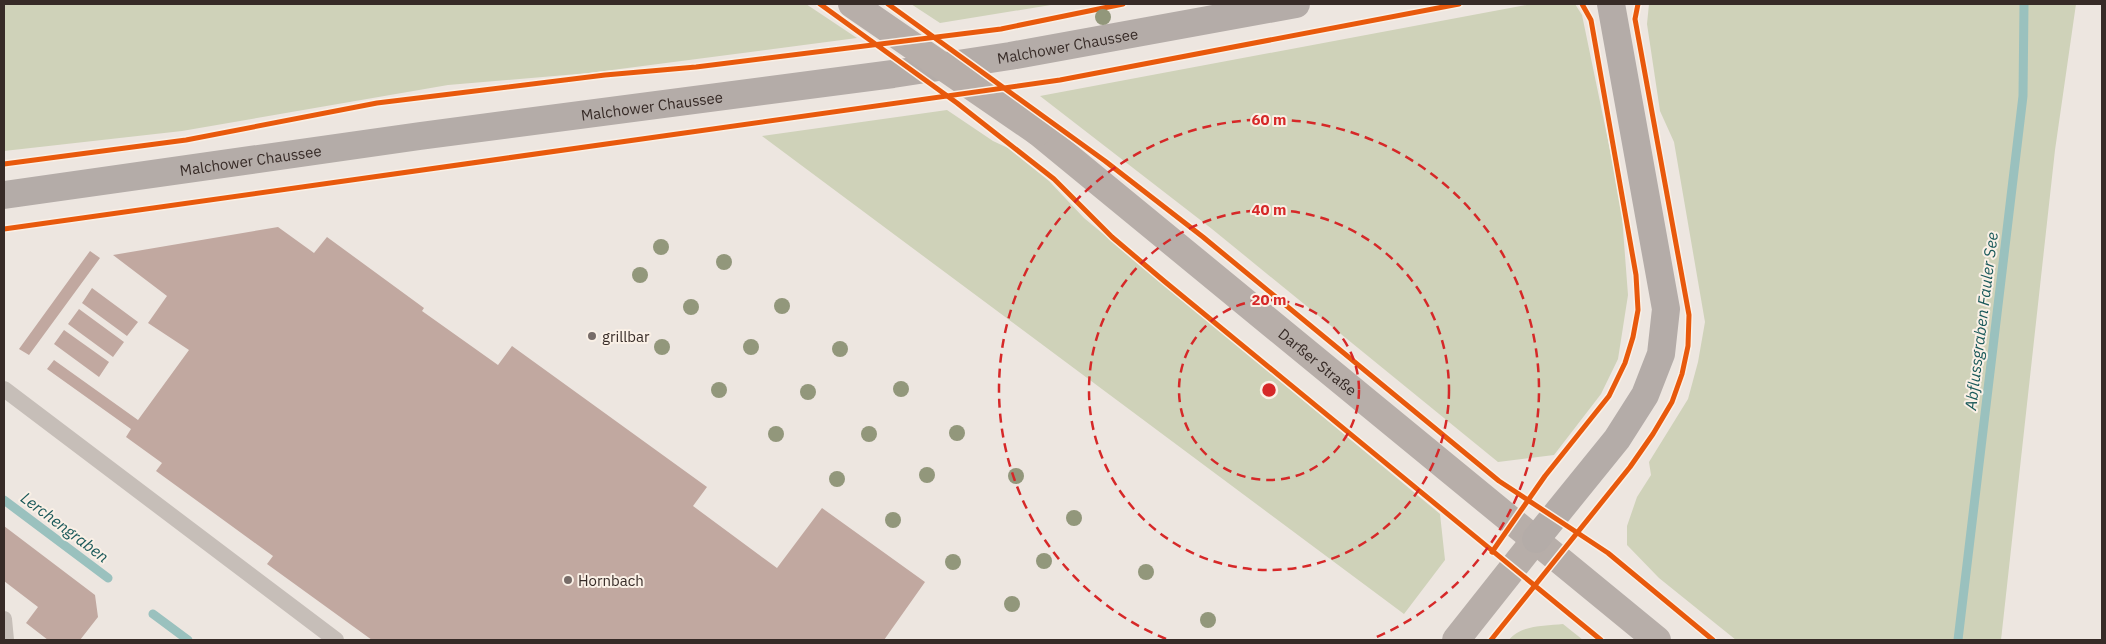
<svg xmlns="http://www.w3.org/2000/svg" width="2106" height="644" font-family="'IBM Plex Sans',sans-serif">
<rect width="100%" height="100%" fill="#ede6e0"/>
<path fill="#cfd2b9" d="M4 4H806L857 38 589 73 448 85 182 131 4 151Z
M911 4H1057L940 23Z
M1532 4H1575L1582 15 1621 203 1628 295 1618 359 1601 394 1554 455 1498 462 1212 229 1040 96Z
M1649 4H2076L2055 150 2001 640H1736L1659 578 1627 545V526L1637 497 1651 475 1649 462 1688 399 1698 362 1705 322 1674 142 1660 111 1647 24Z
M947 110 993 141 1008 148 1049 181 1084 218 1440 514 1445 560 1404 614 762 136Z
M1563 624 1583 640H1509C1520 625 1545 626 1563 624Z"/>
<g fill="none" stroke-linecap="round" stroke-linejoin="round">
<path stroke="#9ac1be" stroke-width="9" d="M4 500 108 578
M153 614 188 640
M1958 640 2023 96 2024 4"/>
</g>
<path fill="#c1a8a0" d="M278 227 314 253 327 237 424 308 422 311 498 365 512 346 707 487 693 506 777 568 822 508 925 582 884 640H372L267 564 273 556 156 471 162 463 126 437 131 429 47 369 54 360 138 420 189 350 148 323 167 296 113 255Z
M90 251 100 258 29 355 19 349Z
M92 288 138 322 127 336 82 303Z
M79 309 124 342 113 357 68 324Z
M64 330 109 362 99 377 54 344Z
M4 526 95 595 98 617 80 640H48L26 623 38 607 4 581Z"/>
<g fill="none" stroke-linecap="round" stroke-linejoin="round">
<path stroke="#c6beb8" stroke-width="16" d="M4 389 336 640
M4 619 6 640"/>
<g stroke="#b7aea9" stroke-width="28">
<path id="s1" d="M1038 132 1657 640"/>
<path d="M1456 640 1536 539"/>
</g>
<g stroke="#b4aca8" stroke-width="28">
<path id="s2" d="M4 195 420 136 893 74 1010 56 1296 4"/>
<path d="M1536 539 1617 439 1645 395 1661 354 1666 309 1611 4"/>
</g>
<path stroke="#b7aea9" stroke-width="28" d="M852 4 1038 132"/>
<defs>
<path id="cycleway" d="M820 4 957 103 1031 161 1054 179 1112 237 1164 281 1601 640
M888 4 1105 161 1203 237 1499 481 1608 553 1713 640
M4 164 186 140 377 103 605 75 696 67 1001 29 1123 4
M4 229 1060 80 1459 4
M1492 552 1545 476 1609 396 1625 363 1633 337 1638 310 1636 275 1591 20 1582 4
M1491 640 1630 467 1653 434 1672 402 1682 374 1688 346 1689 315 1635 19 1638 4"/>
</defs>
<use href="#cycleway" stroke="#faf0e6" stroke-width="8"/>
<use href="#cycleway" stroke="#e8590c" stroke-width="5"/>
</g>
<g fill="#92977b">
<circle cx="1103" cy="17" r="8"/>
<circle cx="661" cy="247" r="8"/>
<circle cx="724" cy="262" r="8"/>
<circle cx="640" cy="275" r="8"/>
<circle cx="782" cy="306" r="8"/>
<circle cx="691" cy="307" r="8"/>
<circle cx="662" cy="347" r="8"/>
<circle cx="751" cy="347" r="8"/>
<circle cx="840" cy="349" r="8"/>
<circle cx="901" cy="389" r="8"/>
<circle cx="719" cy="390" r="8"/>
<circle cx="808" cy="392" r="8"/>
<circle cx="957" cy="433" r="8"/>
<circle cx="776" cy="434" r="8"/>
<circle cx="869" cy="434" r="8"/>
<circle cx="927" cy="475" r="8"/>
<circle cx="1016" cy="476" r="8"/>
<circle cx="837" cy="479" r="8"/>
<circle cx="1074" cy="518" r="8"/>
<circle cx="893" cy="520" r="8"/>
<circle cx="1044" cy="561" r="8"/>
<circle cx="953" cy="562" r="8"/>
<circle cx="1146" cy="572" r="8"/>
<circle cx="1012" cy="604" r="8"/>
<circle cx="1208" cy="620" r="8"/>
</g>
<g fill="none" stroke="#d62828" stroke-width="2.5" stroke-dasharray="9 6">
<circle cx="1269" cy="390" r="90"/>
<circle cx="1269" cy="390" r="180"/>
<path d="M1166 639A270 270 0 1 1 1372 639"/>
</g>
<g fill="#776c68" stroke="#faf0e6" stroke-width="2">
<circle cx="592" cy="336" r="5"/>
<circle cx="568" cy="580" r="5"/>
</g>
<g text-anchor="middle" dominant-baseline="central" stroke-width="4" stroke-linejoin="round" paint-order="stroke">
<g font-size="15" fill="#372b27" stroke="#faf0e6">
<text stroke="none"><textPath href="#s2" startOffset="1074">Malchower Chaussee</textPath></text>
<text stroke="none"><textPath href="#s2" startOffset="654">Malchower Chaussee</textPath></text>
<text stroke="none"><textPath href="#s2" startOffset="249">Malchower Chaussee</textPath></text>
<text stroke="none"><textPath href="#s1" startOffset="362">Darßer Straße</textPath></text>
</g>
<g font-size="15" fill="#372b27" stroke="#faf0e6" text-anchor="start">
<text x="602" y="336">grillbar</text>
<text x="578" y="580">Hornbach</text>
</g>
<g font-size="16" font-style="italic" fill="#1a595a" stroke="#faf0e6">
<text transform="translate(1981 321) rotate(-83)">Abflussgraben Fauler See</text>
<text transform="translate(65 527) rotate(37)">Lerchengraben</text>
</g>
</g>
<circle cx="1269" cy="390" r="8" fill="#d62828" stroke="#faf0e6" stroke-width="2.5"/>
<g font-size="15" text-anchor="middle" font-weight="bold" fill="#d62828" stroke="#faf0e6" stroke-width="4" stroke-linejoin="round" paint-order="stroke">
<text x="1269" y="125">60 m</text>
<text x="1269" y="215">40 m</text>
<text x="1269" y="305">20 m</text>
</g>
<rect width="2106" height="644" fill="none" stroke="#372b27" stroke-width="10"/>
</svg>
